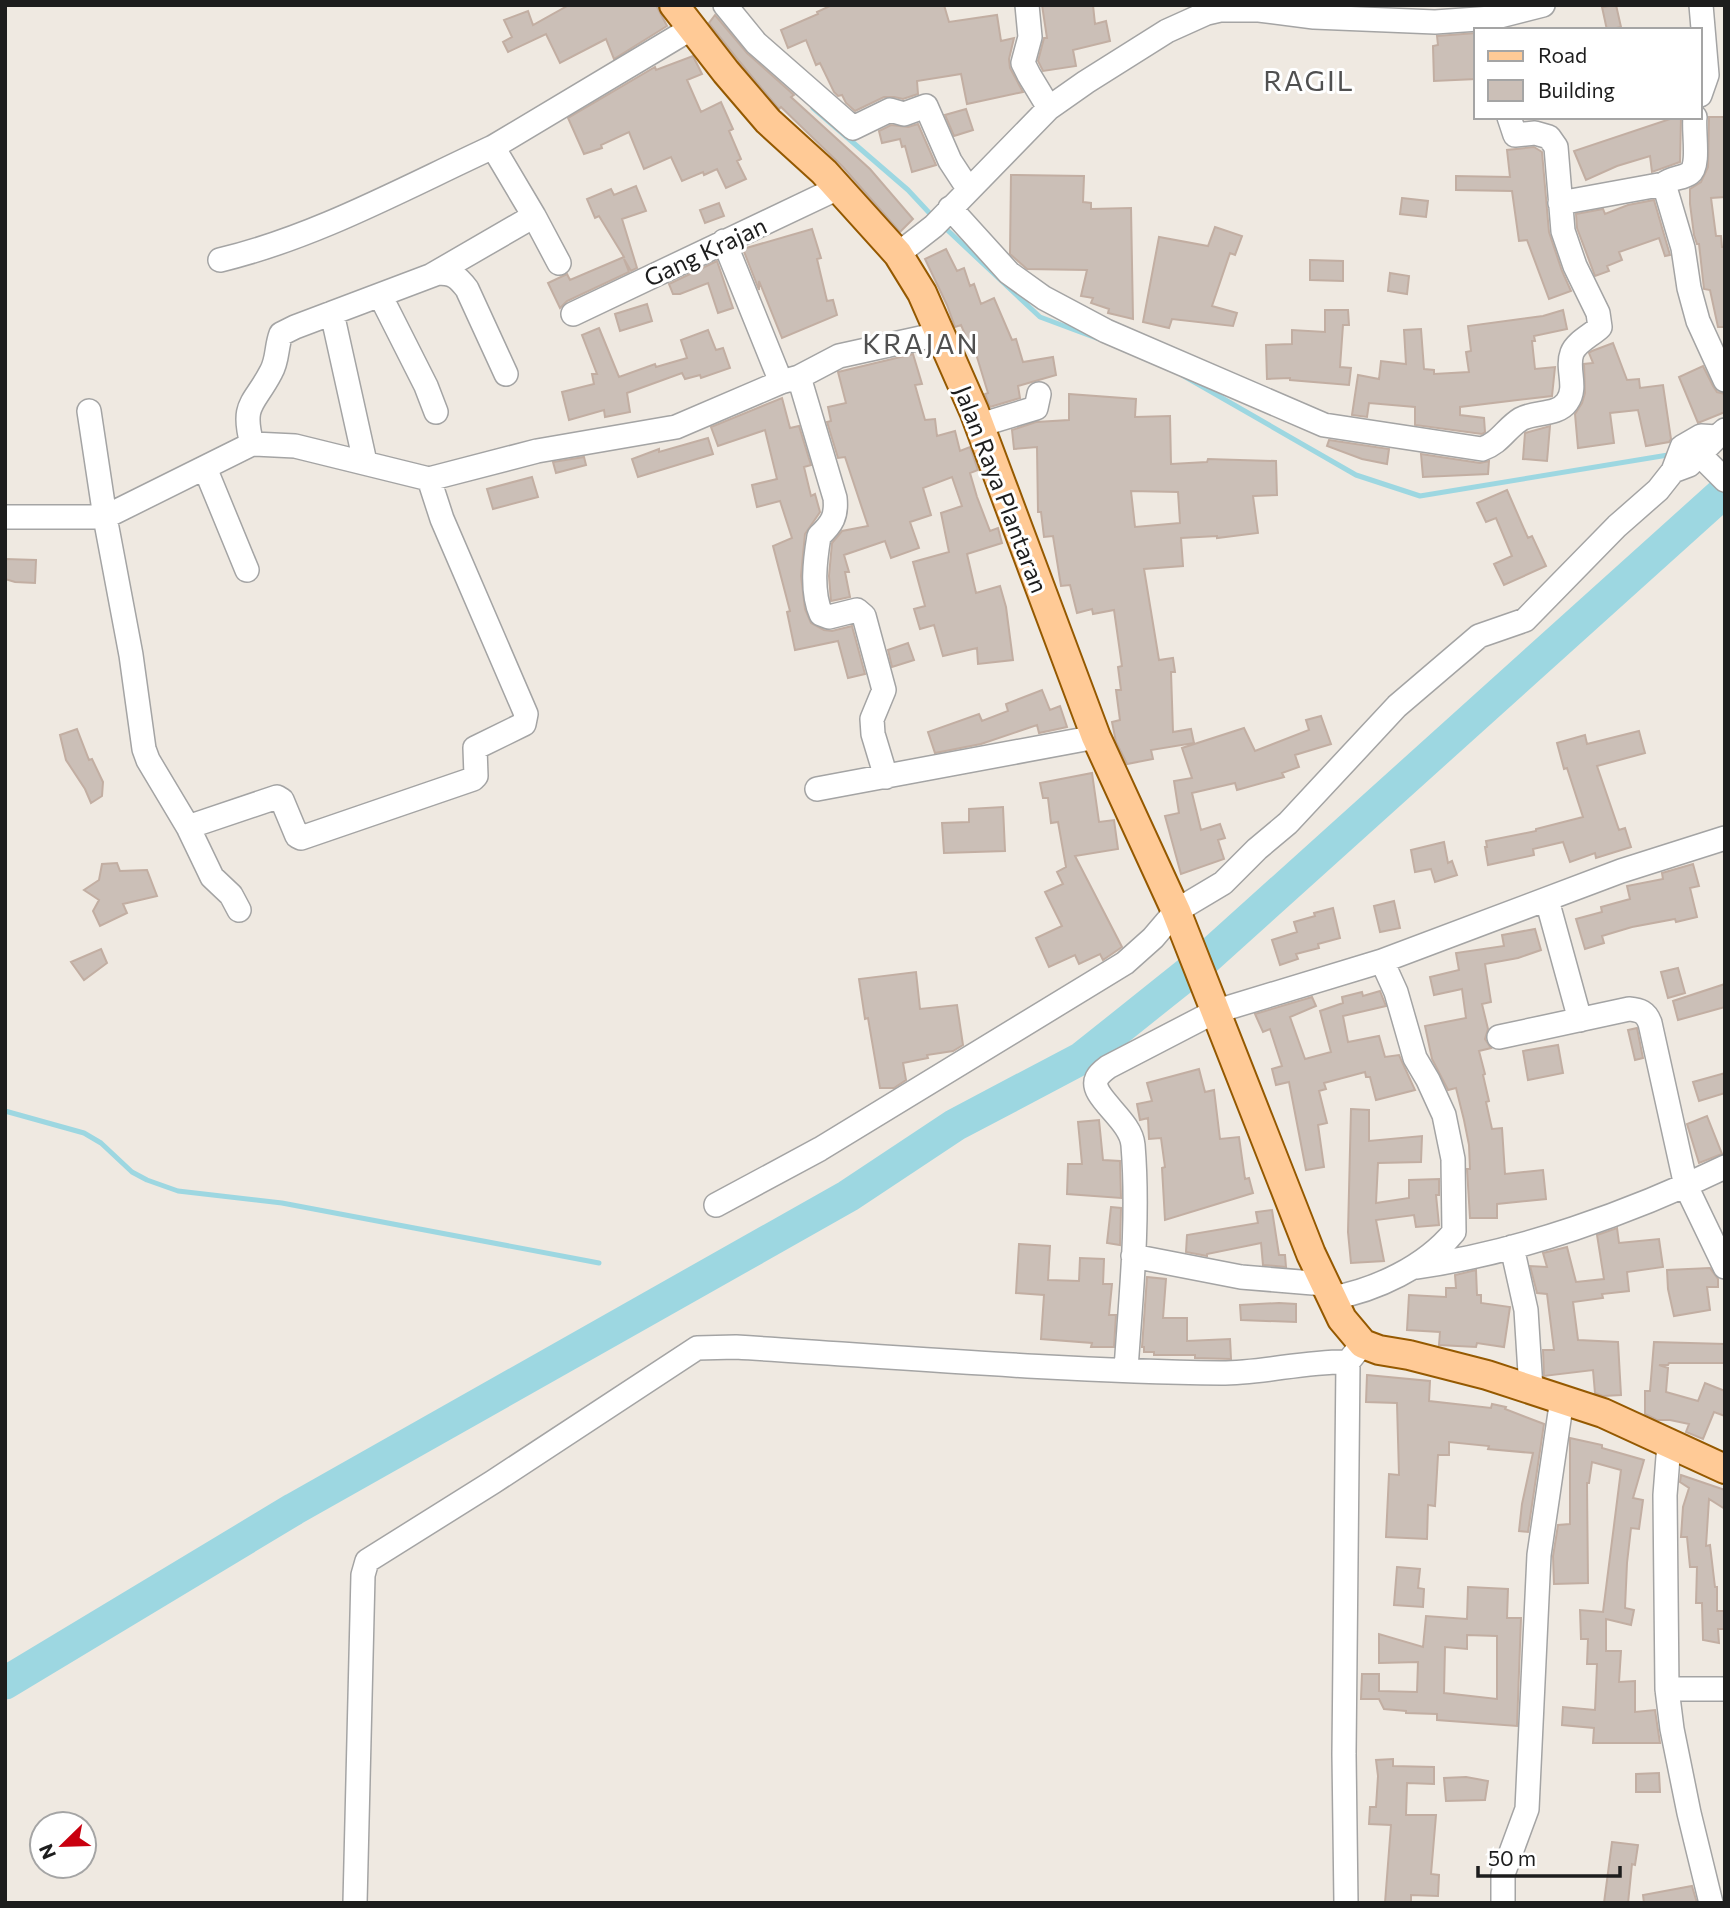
<svg xmlns="http://www.w3.org/2000/svg" width="1730" height="1908" font-family="Commissioner,sans-serif">
<rect width="100%" height="100%" fill="#efe9e1"/>
<g fill="none" stroke-linecap="round" stroke-linejoin="round">
<path stroke="#9dd7e1" stroke-width="5" d="M813 108 908 190 935 219
M942 225 1040 317 1099 339
M1182 375 1356 475 1420 496 1674 454
M5 1111 84 1133 101 1143 132 1172 147 1180 178 1191 282 1203 599 1263"/>
<path stroke="#9dd7e1" stroke-width="33" d="M5 1683 294 1509 848 1196 955 1125 1082 1058 1201 963 1725 491"/>
</g>
<path fill="#cbbfb7" stroke="#c2aea2" stroke-width="2" fill-rule="evenodd" d="M569 5H656L667 26 614 59 606 39 560 63 546 34 508 52 503 42 512 37 504 20 528 11 533 25Z
M832 5H944L949 22 997 15 1001 41 1014 38 1009 59 1010 68 1023 92 967 104 961 74 917 81 918 94 903 99 894 97H884L855 111 846 103 842 95 838 96 834 92 820 63 816 65 806 40 788 48 781 30 818 14 817 12Z
M1042 5H1093L1095 24 1106 21 1110 41 1073 50 1076 66 1043 71 1038 61 1044 38H1047Z
M1616 5 1621 27 1607 30 1602 7Z
M715 15 747 53 794 95 791 97 870 169 913 219 900 232 843 167 781 107 779 109 739 61 709 23Z
M1476 33V79L1434 81 1433 46 1438 45 1437 36Z
M693 56 702 74 687 80 701 112 721 102 733 129 729 131 741 159 737 161 746 179 726 188 717 169 704 175 703 172 682 181 671 157 644 169 629 132 601 145 602 148 584 154 568 118 655 67 656 70Z
M966 109 973 130 954 136 945 115Z
M1676 117H1681L1680 162 1652 172 1650 156 1617 166 1586 180 1574 151Z
M1709 117H1725V197L1711 198 1716 236H1721L1722 247H1725V327H1718L1710 290 1704 289 1699 244H1697L1694 235 1690 204V189L1701 182 1708 167Z
M918 124 936 165 912 172 905 146 902 147 900 139 882 143 879 131 891 125 908 127Z
M1534 147 1542 152 1549 232 1562 271 1571 291 1549 299 1527 240 1519 241 1512 191 1456 190V176L1510 177 1507 150Z
M1011 175 1084 176 1083 202 1091 203V209L1131 208 1133 319 1108 313 1109 309 1091 303 1093 298 1081 296 1087 270 1027 269 1010 254Z
M636 186 646 211 622 219 637 268 631 271 624 259 629 272 567 301 560 308 548 283 567 274 570 280 624 257 599 216 595 218 587 199 611 189 614 195Z
M1402 198 1428 201 1426 217 1400 214Z
M1654 200 1670 255 1665 256 1659 238 1619 252 1622 260 1607 266 1609 271 1595 276 1577 228 1576 214 1603 209 1605 214 1628 205Z
M719 203 724 216 705 223 700 210Z
M1215 227 1242 236 1235 255 1230 253 1212 306 1237 313 1233 326 1172 319 1169 328 1143 322 1159 237 1208 246Z
M812 229 821 258 817 259 827 301 833 300 837 315 782 338 759 281V290L743 249Z
M946 249 957 271 964 268 970 286 974 284 981 304 994 298 1012 340 1016 339 1023 362 1053 357 1056 375 1018 386 1020 398 990 407 985 394 988 393 973 344 970 346 961 325 955 327 947 305 925 259Z
M1310 260 1343 261V281L1310 280Z
M717 261 733 308 718 313 708 283 680 294H673L669 284Z
M1390 273 1409 276 1407 294 1388 291Z
M647 304 652 321 620 331 615 314Z
M1325 310H1348L1349 325H1343L1340 367 1351 368 1349 385 1290 380V378L1267 379 1266 345 1292 344V330L1325 332Z
M1563 310 1567 329 1534 336 1535 341H1532L1535 369 1555 367 1552 396 1460 407V415L1484 418 1485 432 1482 434 1415 425V407L1369 403 1367 417 1352 415 1358 375 1379 379 1381 361 1406 364 1404 330 1421 329 1424 369 1434 370V374L1469 372 1466 352 1471 351 1468 326 1543 316Z
M599 328 619 377 655 364 656 367 687 358 681 340 708 330 716 350 723 348 730 368 701 378 700 375 685 379 682 373 627 393 630 412 605 417 604 410 569 420 562 392 594 384 592 374H597L582 335Z
M1613 343 1627 380 1639 379 1640 388 1663 385 1671 439 1669 442 1646 446 1638 410 1610 413 1614 443 1578 448 1575 414 1582 403 1585 393 1584 364 1593 363 1589 353 1592 351Z
M913 354 922 384 915 385 925 420 935 419 937 436 955 431 960 451 970 447 978 470 970 473 977 497 990 531 998 528 1002 543 967 554 976 593 1000 586 1006 607 1013 660 978 664 977 648 943 656 934 625 920 629 914 609 925 606 913 562 949 552 941 513 962 506 952 477 923 488 931 515 910 522 919 548 891 558 885 541 844 555 849 572H845L850 597 831 601 829 576 832 543 842 531 868 526 845 457 838 458 827 422 831 421 828 407 846 403 838 372Z
M1703 366 1713 386 1717 392 1725 394V412L1698 423 1679 377Z
M1069 394 1136 399 1135 417 1170 416 1171 464 1207 462 1208 459 1276 461 1277 495 1253 496 1258 533 1217 538V536L1181 538 1183 566 1144 569 1159 660 1173 658 1175 672H1171L1173 732 1191 729 1194 743 1151 750 1153 759 1127 764 1116 742 1112 722 1120 720 1116 690H1121L1118 667 1122 666 1114 610 1093 614 1092 609 1077 613 1070 585 1061 586 1053 536 1044 537 1041 512H1038L1037 447 1014 449 1012 430 1036 422 1069 420ZM1131 491 1178 492 1180 523 1135 527Z
M782 398 790 428 799 426 811 465 804 467 811 496 815 494 820 512 805 534 801 576 805 609 811 623 824 630 832 631 852 626 865 674 848 678 838 641 795 650 787 612 790 611 773 546 792 538 780 501 757 507 752 485 777 479 765 430 718 446 711 427Z
M1550 426 1547 461 1523 459 1525 433Z
M708 438 713 454 638 477 632 459 659 449V452Z
M1329 440 1389 449 1387 464 1362 459 1327 446Z
M1421 454 1480 463 1489 461 1488 474 1423 477Z
M584 457 586 465 556 473 553 462Z
M532 477 538 497 493 509 487 489Z
M1507 490 1528 538 1532 536 1546 566 1504 585 1494 564 1512 556 1496 518 1486 522 1477 503Z
M5 559 36 560 35 583 15 582 5 579Z
M908 643 914 660 892 667 888 650Z
M1042 690 1050 710 1060 706 1067 727 1039 733 1037 725 981 744 935 753 928 732 979 714 982 721 1008 711 1006 704Z
M1321 716 1331 744 1295 755 1299 767 1282 773 1284 777 1237 790 1235 783 1192 793 1201 830 1220 824 1225 838 1218 840 1224 859 1181 874 1165 816 1179 813 1174 781 1192 778 1182 748 1244 728 1255 751 1309 730 1306 720Z
M77 729 89 760 92 759 103 782 102 796 91 803 85 789 66 760 60 735Z
M1639 731 1645 753 1597 766 1619 830 1625 828 1631 847 1596 858 1595 853 1570 862 1563 842 1533 849 1534 855 1488 865 1485 847H1487L1486 841 1536 831V829L1583 817 1567 768 1564 769 1557 743 1585 735 1587 744Z
M1092 773 1099 822 1114 820 1118 849 1075 856 1122 947 1103 960 1100 954 1079 964 1075 955 1049 967 1036 938 1062 926 1045 892 1063 884 1057 872 1066 867 1058 822 1051 823 1048 798H1043L1040 783Z
M1003 807 1005 851 944 853 942 823 969 822V809Z
M1444 842 1448 863 1452 861 1457 875 1435 882 1431 869 1415 872 1411 850Z
M117 863 120 871 147 870 157 896 123 904 127 913 100 926 93 911 99 900 84 890 99 880 102 864Z
M1693 864 1699 886 1690 888 1697 917 1676 922 1675 919 1632 927 1602 936 1604 943 1585 949 1576 919 1602 912 1601 907 1630 899 1627 886 1663 879 1662 873Z
M1394 901 1400 928 1380 932 1374 906Z
M1333 908 1340 938 1318 944 1319 948 1296 954 1298 959 1280 965 1272 940 1297 932 1294 922 1315 916 1314 913Z
M1535 929 1541 950 1518 958 1485 964 1491 1002 1482 1004 1488 1029 1485 1039 1491 1048 1479 1051 1485 1074 1483 1075 1489 1101 1486 1102 1492 1129 1502 1128 1505 1174 1543 1170 1546 1199 1497 1204V1218H1470L1467 1169H1470L1469 1145 1464 1120 1456 1088 1448 1090 1432 1059 1425 1026 1466 1018 1462 989 1434 995 1430 977 1459 970 1456 953 1504 946 1502 935Z
M101 949 107 963 84 980 71 962Z
M1678 968 1685 993 1668 998 1661 972Z
M916 972 920 1009 957 1005 963 1045 953 1051 927 1055 928 1058 903 1063 906 1080 894 1088H880L868 1018 865 1019 859 979Z
M1725 984V1007L1678 1020 1673 1001Z
M1380 991 1386 1006 1343 1016 1348 1042 1379 1036 1385 1057 1399 1055 1415 1090 1376 1100 1370 1077H1366L1365 1072 1324 1083 1326 1089 1319 1091 1327 1123 1318 1125 1324 1167 1306 1170 1289 1082 1276 1085 1272 1069 1282 1066 1270 1029 1263 1032 1255 1014 1312 997 1316 1006 1290 1017 1305 1059 1331 1052 1320 1011 1343 1003 1342 997 1362 992 1363 996Z
M1637 1028 1643 1058 1635 1060 1628 1030Z
M1558 1045 1563 1073 1528 1080 1523 1051Z
M1199 1069 1205 1092 1214 1090 1220 1139 1239 1137 1245 1179 1249 1178 1253 1193 1165 1220 1162 1168 1165 1167 1161 1138 1149 1139 1148 1118 1140 1120 1137 1104 1152 1101 1147 1083Z
M1725 1073V1093L1699 1101 1693 1082Z
M1351 1109 1369 1110V1141L1422 1136 1421 1162 1378 1163 1376 1203 1409 1198V1180L1439 1179V1195H1436L1439 1225 1416 1227 1414 1215 1376 1220 1384 1261 1351 1263 1348 1232Z
M1707 1116 1722 1154 1699 1163 1687 1124Z
M1099 1120 1103 1160 1120 1161 1121 1198 1067 1194 1068 1164H1082L1078 1122Z
M1111 1207 1121 1208 1120 1245 1107 1243Z
M1272 1210 1279 1255H1285L1286 1267 1263 1265 1261 1243 1207 1254V1256L1186 1252 1187 1235 1258 1223 1256 1212Z
M1617 1228 1619 1243 1659 1239 1663 1267 1627 1272 1629 1291 1602 1294 1603 1298 1573 1302 1578 1340 1618 1342 1621 1395 1603 1396 1595 1393 1593 1370 1544 1376 1543 1350H1554L1547 1294 1537 1293 1530 1266 1547 1267 1543 1253 1567 1247 1576 1282 1604 1279 1597 1235Z
M1019 1244 1050 1246 1048 1280 1079 1281 1080 1258 1104 1259 1103 1284H1112L1109 1315H1116L1114 1347H1091L1092 1343 1041 1339 1044 1295 1016 1293Z
M1710 1268 1718 1279V1287H1707L1710 1310 1674 1316 1668 1289 1667 1270Z
M1476 1270 1477 1295H1481V1303L1510 1307 1504 1347 1477 1343 1476 1347 1439 1345 1440 1332 1407 1330 1409 1295 1446 1297V1288H1456L1455 1275Z
M1147 1277 1166 1279 1163 1318H1187V1341L1230 1339 1231 1359 1195 1358V1355H1154V1352H1144V1347H1142Z
M1279 1303 1296 1304V1322L1241 1320 1240 1305Z
M1654 1342 1725 1344V1363H1669L1668 1365H1659L1668 1368 1666 1392 1698 1401 1705 1383 1725 1391V1416L1714 1412 1703 1439 1686 1432 1689 1424 1670 1420H1657L1645 1414V1391H1650Z
M1367 1375 1430 1381 1429 1401 1491 1408 1492 1404 1506 1407 1505 1409 1544 1424 1528 1532 1519 1531 1522 1504 1533 1453 1488 1449 1489 1446 1449 1442V1455H1438L1435 1506 1428 1505 1427 1539 1386 1537 1389 1474 1399 1475 1397 1403 1366 1402Z
M1570 1438 1602 1445V1448L1644 1460 1633 1498 1643 1500 1639 1529 1631 1528 1627 1563 1625 1608 1634 1610 1631 1625 1606 1619V1651H1621L1619 1682 1635 1681V1712L1655 1710 1660 1743H1593L1594 1728 1562 1725 1563 1707 1595 1710 1597 1664H1587L1588 1639H1581L1580 1610 1603 1612 1621 1470 1592 1462 1589 1483H1587L1588 1583 1554 1584 1553 1556 1558 1525 1570 1524Z
M1681 1475 1725 1490V1509L1709 1499 1706 1546 1710 1545 1715 1587H1717V1611H1725V1629H1718L1719 1643 1703 1640 1702 1603H1696L1697 1567H1690L1687 1537H1681L1683 1507 1689 1488 1680 1482Z
M1397 1567 1420 1569 1418 1588 1424 1589 1423 1607 1394 1605Z
M1468 1587 1508 1589 1507 1618H1521L1517 1726 1437 1720V1714L1406 1713V1711L1384 1709 1379 1699H1361L1362 1674H1379V1691L1417 1692 1418 1662 1379 1663V1634L1423 1647 1426 1616 1467 1619ZM1467 1635 1497 1636V1699L1444 1693 1445 1647 1467 1649Z
M1393 1759V1766L1434 1767V1784L1407 1783 1406 1815H1436L1431 1874 1439 1875 1438 1896 1411 1895V1903H1385L1391 1825 1369 1824 1370 1807H1376L1378 1776 1376 1760Z
M1659 1773 1660 1792H1636V1774Z
M1466 1777 1488 1781 1485 1800 1446 1801 1444 1778Z
M1612 1842 1638 1845 1635 1865 1632 1864 1628 1903H1604Z
M1692 1886 1697 1903H1644L1643 1895Z"/>
<g fill="none" stroke-linecap="round" stroke-linejoin="round">
<defs>
<path id="minor" d="M725 5 756 43 853 128 890 110 904 114 926 106 950 161 969 190
M1027 5 1030 37 1023 63 1029 75 1049 108
M1700 95 1707 75 1701 5
M1664 184 1683 248 1689 288 1698 321 1725 380
M1560 203 1664 184C1672 177 1682 179 1690 173 1700 166 1693 130 1695 117
M950 208 1009 273 1044 298 1106 331 1324 425 1482 449C1500 443 1506 428 1521 419 1535 411 1557 416 1567 402 1578 387 1566 369 1572 353 1576 342 1592 335 1600 327L1598 313 1575 266 1563 231 1556 147 1549 137 1535 133 1515 135 1509 117
M534 216 493 147 692 28
M724 241 781 382
M898 254 934 226 1049 108 1086 82 1167 31 1207 13 1220 10H1259L1314 17 1435 22 1492 18 1543 5
M220 260C316 237 404 188 493 147
M432 275 534 216 559 263
M380 295 426 386 436 412
M332 313 365 462
M573 314 838 188
M799 377 835 498C837 516 832 524 819 536 815 560 811 591 821 614L829 617 857 610 864 616 884 690 872 719 873 734 886 777
M89 411 105 517 131 655 144 749 148 760 188 827 212 877 231 895 239 910
M980 425 1036 408 1039 394
M252 444C241 403 254 405 271 372 278 360 276 347 281 334L295 327 438 273C453 273 458 277 467 289L506 374
M1700 455 1725 480
M205 468 247 570
M1673 471 1689 465 1717 437
M5 517H105L252 444 295 446 429 479 537 451 676 427 781 382 799 377 839 356 939 334
M817 789 1096 737
M188 827 277 797 282 800 297 836 301 838 473 779 476 776 475 748 524 724 526 714 442 519 429 479
M1547 900 1580 1020
M1499 1037 1629 1009C1640 1010 1646 1012 1650 1023L1686 1186 1725 1267
M716 1205 820 1149 1125 963 1153 938 1176 911 1223 883 1257 849 1288 823 1397 706 1479 636 1525 620 1617 526 1658 490 1673 471 1682 447 1701 436 1717 437 1725 430
M1512 1247 1526 1310 1531 1389
M1133 1256 1241 1277 1325 1284
M1416 1267C1518 1253 1632 1212 1725 1167
M1332 1298C1376 1290 1425 1267 1454 1232L1453 1159 1444 1115 1428 1080 1415 1058 1396 992 1382 961 1621 871 1725 838
M1126 1369C1131 1295 1139 1219 1133 1145 1131 1119 1088 1096 1097 1078 1099 1074 1104 1070 1108 1067L1214 1012 1382 961
M1669 1444 1665 1495 1667 1689 1672 1729 1689 1813 1711 1903
M1667 1689H1725
M355 1903 363 1575 367 1561 493 1482 697 1348 736 1347C897 1357 1059 1371 1221 1373 1264 1373 1305 1361 1348 1362
M1346 1903 1344 1754 1348 1362 1356 1352
M1503 1903V1874L1527 1809 1539 1555 1562 1399"/>
<path id="major" d="M674 5 726 72 768 121 824 172 898 254 922 293 974 411 1096 737 1176 911 1311 1254 1342 1319 1363 1344 1379 1350 1409 1355 1487 1375 1603 1413 1725 1469"/>
</defs>
<use href="#minor" stroke="#a4a4a4" stroke-width="26"/>
<use href="#major" stroke="#955900" stroke-width="32"/>
<use href="#minor" stroke="#fff" stroke-width="23"/>
<use href="#major" stroke="#ffca96" stroke-width="28"/>
</g>
<g text-anchor="middle" dominant-baseline="central" stroke-width="6" stroke-linejoin="round" paint-order="stroke">
<g font-size="24" fill="#1d1d1d" stroke="#fff">
<text transform="translate(705 251) rotate(-25)">Gang Krajan</text>
<text transform="translate(1002 489) rotate(69)">Jalan Raya Plantaran</text>
</g>
<g font-size="28" letter-spacing="2" fill="#505050" stroke="#fff">
<text x="1309" y="80">RAGIL</text>
<text x="921" y="343">KRAJAN</text>
</g>
</g>
<rect width="1730" height="1908" fill="none" stroke="#1d1d1d" stroke-width="14"/>
<rect x="1474" y="28" width="228" height="91" fill="#ffffff" stroke="#a5a5a5" stroke-width="2"/>
<rect x="1488" y="51" width="35" height="10" fill="#ffca96" stroke="#a5a5a5" stroke-width="2"/>
<text x="1538" y="63" font-size="21" fill="#1d1d1d">Road</text>
<rect x="1488" y="80" width="35" height="21" fill="#cbbfb7" stroke="#a5a5a5" stroke-width="2"/>
<text x="1538" y="98" font-size="21" fill="#1d1d1d">Building</text>
<g transform="translate(63 1845) rotate(247)"><circle r="33" fill="#ffffff" stroke="#a5a5a5" stroke-width="2"/>
<path d="M0-5L12 26L0 18L-12 26Z" fill="#c9000f"/>
<text y="-10" font-size="19" font-weight="bold" text-anchor="middle" fill="#1d1d1d">N</text>
</g>
<path d="M1478 1866v10h142v-10" fill="none" stroke="#1d1d1d" stroke-width="3.5"/>
<text x="1488" y="1866" font-size="21" fill="#1d1d1d" stroke="#ffffff" stroke-width="5" paint-order="stroke">50 m</text>
</svg>
